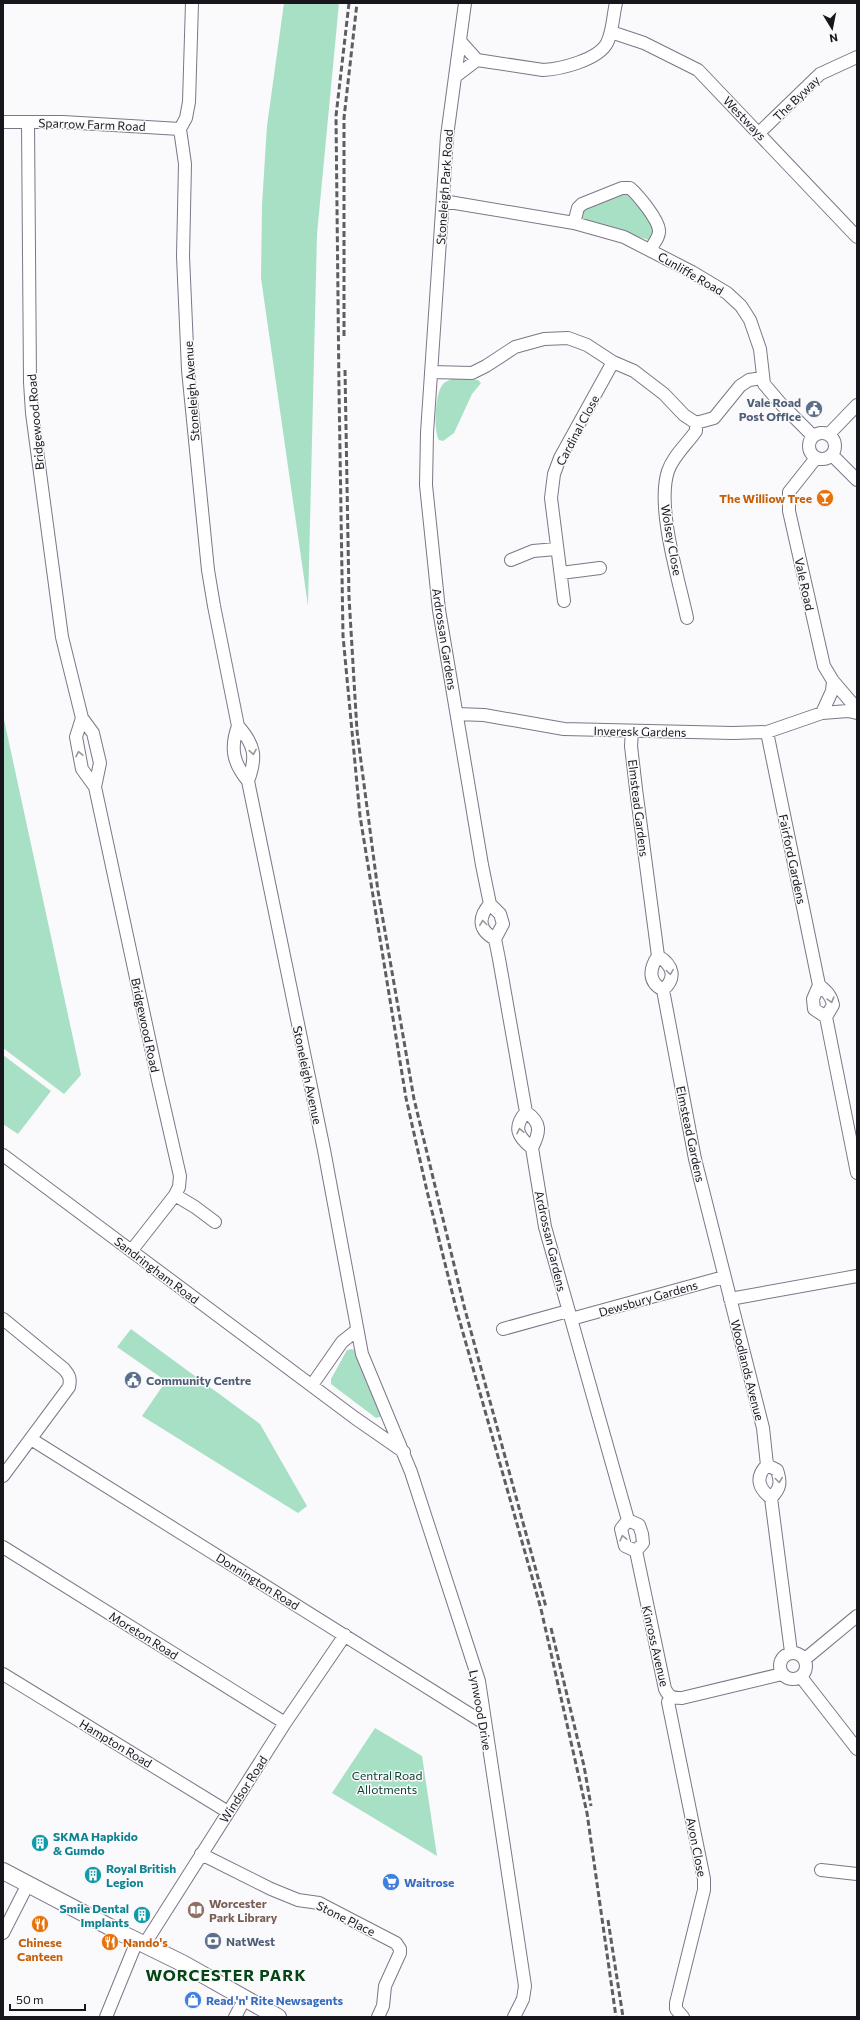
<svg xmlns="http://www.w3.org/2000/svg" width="860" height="2020" font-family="Commissioner,sans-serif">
<rect width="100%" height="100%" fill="#faf9fc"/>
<path fill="#a7e0c5" d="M284 3H339L317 234 308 606 261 278 262 205 267 126Z
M617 193 630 195 653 225 652 238 649 240 585 221 582 218V210Z
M454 378 478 380 481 383 472 394 454 433 443 441 439 440C433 430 435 393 443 384 446 381 450 380 454 378Z
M3 715 81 1075 64 1094 3 1048Z
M3 1055 51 1091 18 1134 3 1124Z
M131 1329 260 1424 307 1506 298 1513 142 1416 166 1381 117 1347Z
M352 1349 357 1352 382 1413 380 1417 376 1418 331 1384V1379L347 1350Z
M375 1728 422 1756 437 1856 332 1793Z"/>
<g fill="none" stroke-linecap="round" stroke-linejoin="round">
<defs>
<path id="minor" d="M192 3 189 102 186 118 180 129 185 164 183 256 188 370 208 570 214 606 238 726C255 745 257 757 248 781
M465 3 447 136 427 433 426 485 439 610 482 865 490 904 500 914 503 924 495 939
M611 32 644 43 698 70 857 237
M460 41 477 60
M456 76 477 60 543 70C561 69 598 60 607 43 613 31 613 15 616 3
M3 122H63L180 129
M28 122 30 382 32 413 62 637 82 718 93 733 100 763 95 787
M759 133 820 74 857 57
M443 201 574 223 624 237 692 272 727 293 741 306 750 320 760 349 764 384 781 404 813 436
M574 223 578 208 582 204 622 188H630C638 195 658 219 659 230 660 237 653 244 650 250
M431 372 472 373 486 366 515 347 544 339 568 338 587 345 613 362 634 371 664 394 684 415 696 423 714 418 740 386 749 380 762 378
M809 446a13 13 0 1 1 26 0a13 13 0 1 1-26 0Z
M829 434 857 405
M832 455 857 480
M816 458 789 492V511L824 666 833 681 857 709
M511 560 533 551 556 549
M561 573 600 568
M564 601 551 498 554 474 560 458 613 362
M687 618C679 580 656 508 668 471 673 456 687 444 696 431V423
M822 713 832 691 833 681
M457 714 484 715 564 729 733 733 767 732 822 713 848 711 857 713
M82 718 76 737 82 769 95 787 158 1080 180 1176 179 1187 175 1195 132 1250
M238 726C230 748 233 763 248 781L324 1150 362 1354 411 1472 479 1681 525 1986 523 1999 514 2017
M632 731 631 746 636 789 658 956C649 969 648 982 663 990
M767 732 819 985 813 999 814 1009 826 1017
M490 904C478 917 478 930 495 939L499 959 526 1112C542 1123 540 1132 532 1148L545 1227 628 1520 639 1525 642 1534 643 1543 636 1551
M658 956C673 965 677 978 663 990
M819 985C827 992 831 995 833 1005L826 1017 857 1173
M663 990 695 1159 763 1428 767 1465C755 1477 758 1488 771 1498L791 1652
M526 1112C513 1127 517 1136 532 1148
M3 1155 355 1418 404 1452
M175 1195 195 1207 215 1222
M730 1299 857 1276
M3 1319 64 1369C69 1375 71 1378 69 1387L3 1476
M571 1319 724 1277
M503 1329 568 1311
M312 1385 342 1342 357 1330
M31 1439 484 1723
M767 1465 777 1470C781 1482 781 1488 771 1498
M628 1520 621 1529 625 1546 636 1551
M3 1547 285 1723
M636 1551 665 1689C669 1697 672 1698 682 1698L782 1674
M780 1666a13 13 0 1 1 26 0a13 13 0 1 1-26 0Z
M805 1659 857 1616
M3 1674 228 1812
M801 1677 857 1749
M672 1698 668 1702 704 1879V1890L676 2003V2009L683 2017
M201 1854 271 1889 298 1900 319 1903 396 1943 400 1949V1953L385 1986 383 2006 378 2017
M821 1870 857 1874
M3 1933 28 1884
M144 1945 285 1723 345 1635
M106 2017 137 1941
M235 2017 245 1998"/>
<path id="major" d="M3 1871 123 1934 184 1964 278 2017"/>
</defs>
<use href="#minor" stroke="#7d7687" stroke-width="14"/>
<use href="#major" stroke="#7d7687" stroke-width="18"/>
<use href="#minor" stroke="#fff" stroke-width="12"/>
<use href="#major" stroke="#fff" stroke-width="16"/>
<path stroke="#5f5c62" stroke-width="3" stroke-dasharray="6 3" stroke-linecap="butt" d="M349 3 336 116 339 389 343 636 360 816 406 1098 427 1191 456 1308 541 1609 587 1813 616 2017
M344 336V118L357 3
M345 370 349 597 357 731 378 891 414 1099 464 1306 546 1607
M551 1628 584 1766 591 1806
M608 1920 623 2017"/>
</g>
<defs><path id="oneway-chevron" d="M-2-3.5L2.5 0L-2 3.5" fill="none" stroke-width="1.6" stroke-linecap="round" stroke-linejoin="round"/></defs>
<g stroke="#979699">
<use href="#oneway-chevron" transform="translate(253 752) rotate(80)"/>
<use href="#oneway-chevron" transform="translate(79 754) rotate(-102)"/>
<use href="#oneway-chevron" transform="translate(483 923) rotate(-97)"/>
<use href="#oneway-chevron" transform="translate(670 972) rotate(82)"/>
<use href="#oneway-chevron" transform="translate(831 1000) rotate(74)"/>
<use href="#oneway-chevron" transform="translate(520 1131) rotate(-102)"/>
<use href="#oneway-chevron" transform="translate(779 1480) rotate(82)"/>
<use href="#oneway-chevron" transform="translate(623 1538) rotate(-104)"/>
</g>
<defs>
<symbol id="civic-disc" viewBox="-11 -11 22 22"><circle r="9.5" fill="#5c6f8a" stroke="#faf9fc"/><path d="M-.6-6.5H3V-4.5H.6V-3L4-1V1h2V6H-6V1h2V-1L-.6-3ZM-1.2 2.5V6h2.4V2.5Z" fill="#fff"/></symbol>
<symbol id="bar-disc" viewBox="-11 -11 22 22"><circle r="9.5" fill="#e8710a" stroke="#faf9fc"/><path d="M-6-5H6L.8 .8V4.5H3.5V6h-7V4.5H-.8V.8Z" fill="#fff"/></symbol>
<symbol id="building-disc" viewBox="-11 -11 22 22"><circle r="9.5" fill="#0f9aa8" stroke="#faf9fc"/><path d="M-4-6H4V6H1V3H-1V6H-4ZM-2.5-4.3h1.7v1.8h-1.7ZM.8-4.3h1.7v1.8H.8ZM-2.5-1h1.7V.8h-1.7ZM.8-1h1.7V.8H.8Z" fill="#fff"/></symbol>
<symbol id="supermarket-disc" viewBox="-11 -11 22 22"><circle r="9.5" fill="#3f7fe0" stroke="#faf9fc"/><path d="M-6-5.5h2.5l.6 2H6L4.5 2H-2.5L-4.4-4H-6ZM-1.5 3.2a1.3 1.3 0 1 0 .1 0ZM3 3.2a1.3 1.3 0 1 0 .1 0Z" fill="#fff"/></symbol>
<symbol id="library-disc" viewBox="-11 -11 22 22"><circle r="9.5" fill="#8d6e63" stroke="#faf9fc"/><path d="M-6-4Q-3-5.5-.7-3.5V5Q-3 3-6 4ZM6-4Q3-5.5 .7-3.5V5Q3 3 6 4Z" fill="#fff"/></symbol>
<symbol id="restaurant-disc" viewBox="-11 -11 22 22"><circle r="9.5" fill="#e8710a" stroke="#faf9fc"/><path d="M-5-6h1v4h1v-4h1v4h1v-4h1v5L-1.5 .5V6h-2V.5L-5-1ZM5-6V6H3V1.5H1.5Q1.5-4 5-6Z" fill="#fff"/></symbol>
<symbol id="bank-disc" viewBox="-11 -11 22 22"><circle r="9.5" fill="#5c6f8a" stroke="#faf9fc"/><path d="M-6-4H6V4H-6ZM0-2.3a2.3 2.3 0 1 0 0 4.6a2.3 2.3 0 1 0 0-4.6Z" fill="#fff"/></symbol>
<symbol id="shop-disc" viewBox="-11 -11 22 22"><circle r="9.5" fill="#3f7fe0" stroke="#faf9fc"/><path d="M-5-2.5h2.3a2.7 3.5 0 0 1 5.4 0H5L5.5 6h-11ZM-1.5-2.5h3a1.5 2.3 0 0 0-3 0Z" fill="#fff"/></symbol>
</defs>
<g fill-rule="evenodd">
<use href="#civic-disc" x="804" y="399" width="20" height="20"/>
<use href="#bar-disc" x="815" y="488" width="20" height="20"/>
<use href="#civic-disc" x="123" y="1370" width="20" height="20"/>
<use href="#building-disc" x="30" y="1833" width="20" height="20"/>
<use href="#building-disc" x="83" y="1865" width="20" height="20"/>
<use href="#supermarket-disc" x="381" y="1872" width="20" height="20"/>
<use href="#library-disc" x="186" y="1900" width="20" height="20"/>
<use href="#building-disc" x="132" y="1905" width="20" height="20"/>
<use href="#restaurant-disc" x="30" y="1914" width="20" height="20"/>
<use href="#bank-disc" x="203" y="1931" width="20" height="20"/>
<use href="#restaurant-disc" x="100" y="1932" width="20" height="20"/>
<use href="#shop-disc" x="183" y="1990" width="20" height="20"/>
</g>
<g text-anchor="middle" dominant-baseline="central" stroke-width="3" stroke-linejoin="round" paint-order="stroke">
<g font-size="12" fill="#18151c" stroke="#faf9fc">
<text transform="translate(796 98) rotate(-44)">The Byway</text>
<text transform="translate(745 118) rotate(46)">Westways</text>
<text transform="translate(92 124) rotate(2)">Sparrow Farm Road</text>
<text transform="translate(444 187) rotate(-86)">Stoneleigh Park Road</text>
<text transform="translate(691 273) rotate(30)">Cunliffe Road</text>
<text transform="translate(191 391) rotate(-94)">Stoneleigh Avenue</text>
<text transform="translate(35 422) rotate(-95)">Bridgewood Road</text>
<text transform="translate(577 430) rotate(-62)">Cardinal Close</text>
<text transform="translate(672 540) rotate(80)">Wolsey Close</text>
<text transform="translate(805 584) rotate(78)">Vale Road</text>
<text transform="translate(445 639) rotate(81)">Ardrossan Gardens</text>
<text transform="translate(640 731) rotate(1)">Inveresk Gardens</text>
<text transform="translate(639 808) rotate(83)">Elmstead Gardens</text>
<text transform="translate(793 859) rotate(78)">Fairford Gardens</text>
<text transform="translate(146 1025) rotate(78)">Bridgewood Road</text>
<text transform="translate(308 1075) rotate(78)">Stoneleigh Avenue</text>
<text transform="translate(691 1134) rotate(78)">Elmstead Gardens</text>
<text transform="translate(551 1241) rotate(77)">Ardrossan Gardens</text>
<text transform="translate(157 1270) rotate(37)">Sandringham Road</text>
<text transform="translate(648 1298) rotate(-16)">Dewsbury Gardens</text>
<text transform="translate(748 1370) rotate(76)">Woodlands Avenue</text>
<text transform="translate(258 1581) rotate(32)">Donnington Road</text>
<text transform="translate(144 1635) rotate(32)">Moreton Road</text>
<text transform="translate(656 1646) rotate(77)">Kinross Avenue</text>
<text transform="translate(481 1710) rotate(80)">Lynwood Drive</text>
<text transform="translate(116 1743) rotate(31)">Hampton Road</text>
<text transform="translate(243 1789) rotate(-57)">Windsor Road</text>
<text transform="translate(697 1847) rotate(79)">Avon Close</text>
<text transform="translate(346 1918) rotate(26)">Stone Place</text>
</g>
<g font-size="12" font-weight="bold" fill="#4e5e75" stroke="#faf9fc" text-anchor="start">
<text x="801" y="402" text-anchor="end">Vale Road<tspan x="801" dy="14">Post Office</tspan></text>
<text x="146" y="1380">Community Centre</text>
<text x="226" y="1941">NatWest</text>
</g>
<g font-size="12" font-weight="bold" fill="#c56008" stroke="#faf9fc" text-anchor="end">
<text x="812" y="498">The Williow Tree</text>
<text x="40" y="1942" text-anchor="middle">Chinese<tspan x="40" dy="14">Canteen</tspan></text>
<text x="123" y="1942" text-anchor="start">Nando's</text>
</g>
<g font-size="12" fill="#09432f" stroke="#faf9fc">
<text x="387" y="1775">Central Road<tspan x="387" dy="14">Allotments</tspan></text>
</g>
<g font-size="12" font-weight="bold" fill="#0d838f" stroke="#faf9fc" text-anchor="start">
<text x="53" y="1836">SKMA Hapkido<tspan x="53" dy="14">&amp; Gumdo</tspan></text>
<text x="106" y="1868">Royal British<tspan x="106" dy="14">Legion</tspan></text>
<text x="129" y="1908" text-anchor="end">Smile Dental<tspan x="129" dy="14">Implants</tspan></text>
</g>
<g font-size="12" font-weight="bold" fill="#366cbe" stroke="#faf9fc" text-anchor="start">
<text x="404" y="1882">Waitrose</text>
<text x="206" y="2000">Read 'n' Rite Newsagents</text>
</g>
<g font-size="12" font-weight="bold" fill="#785e54" stroke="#faf9fc" text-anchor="start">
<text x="209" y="1903">Worcester<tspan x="209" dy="14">Park Library</tspan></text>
</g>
<g font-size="16" font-weight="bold" letter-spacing="1" fill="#054614" stroke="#faf9fc">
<text x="226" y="1974">WORCESTER PARK</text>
</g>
</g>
<rect width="860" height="2020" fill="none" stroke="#18151c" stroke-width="8"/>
<g transform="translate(832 28) rotate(170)" stroke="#faf9fc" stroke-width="3" paint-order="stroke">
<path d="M0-3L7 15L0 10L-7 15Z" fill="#18151c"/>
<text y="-6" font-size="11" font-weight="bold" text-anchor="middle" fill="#18151c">N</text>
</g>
<path d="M10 2004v6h75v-6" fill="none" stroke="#18151c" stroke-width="2"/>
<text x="16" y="2004" font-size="12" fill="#18151c" stroke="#faf9fc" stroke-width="3" paint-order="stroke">50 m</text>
</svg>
